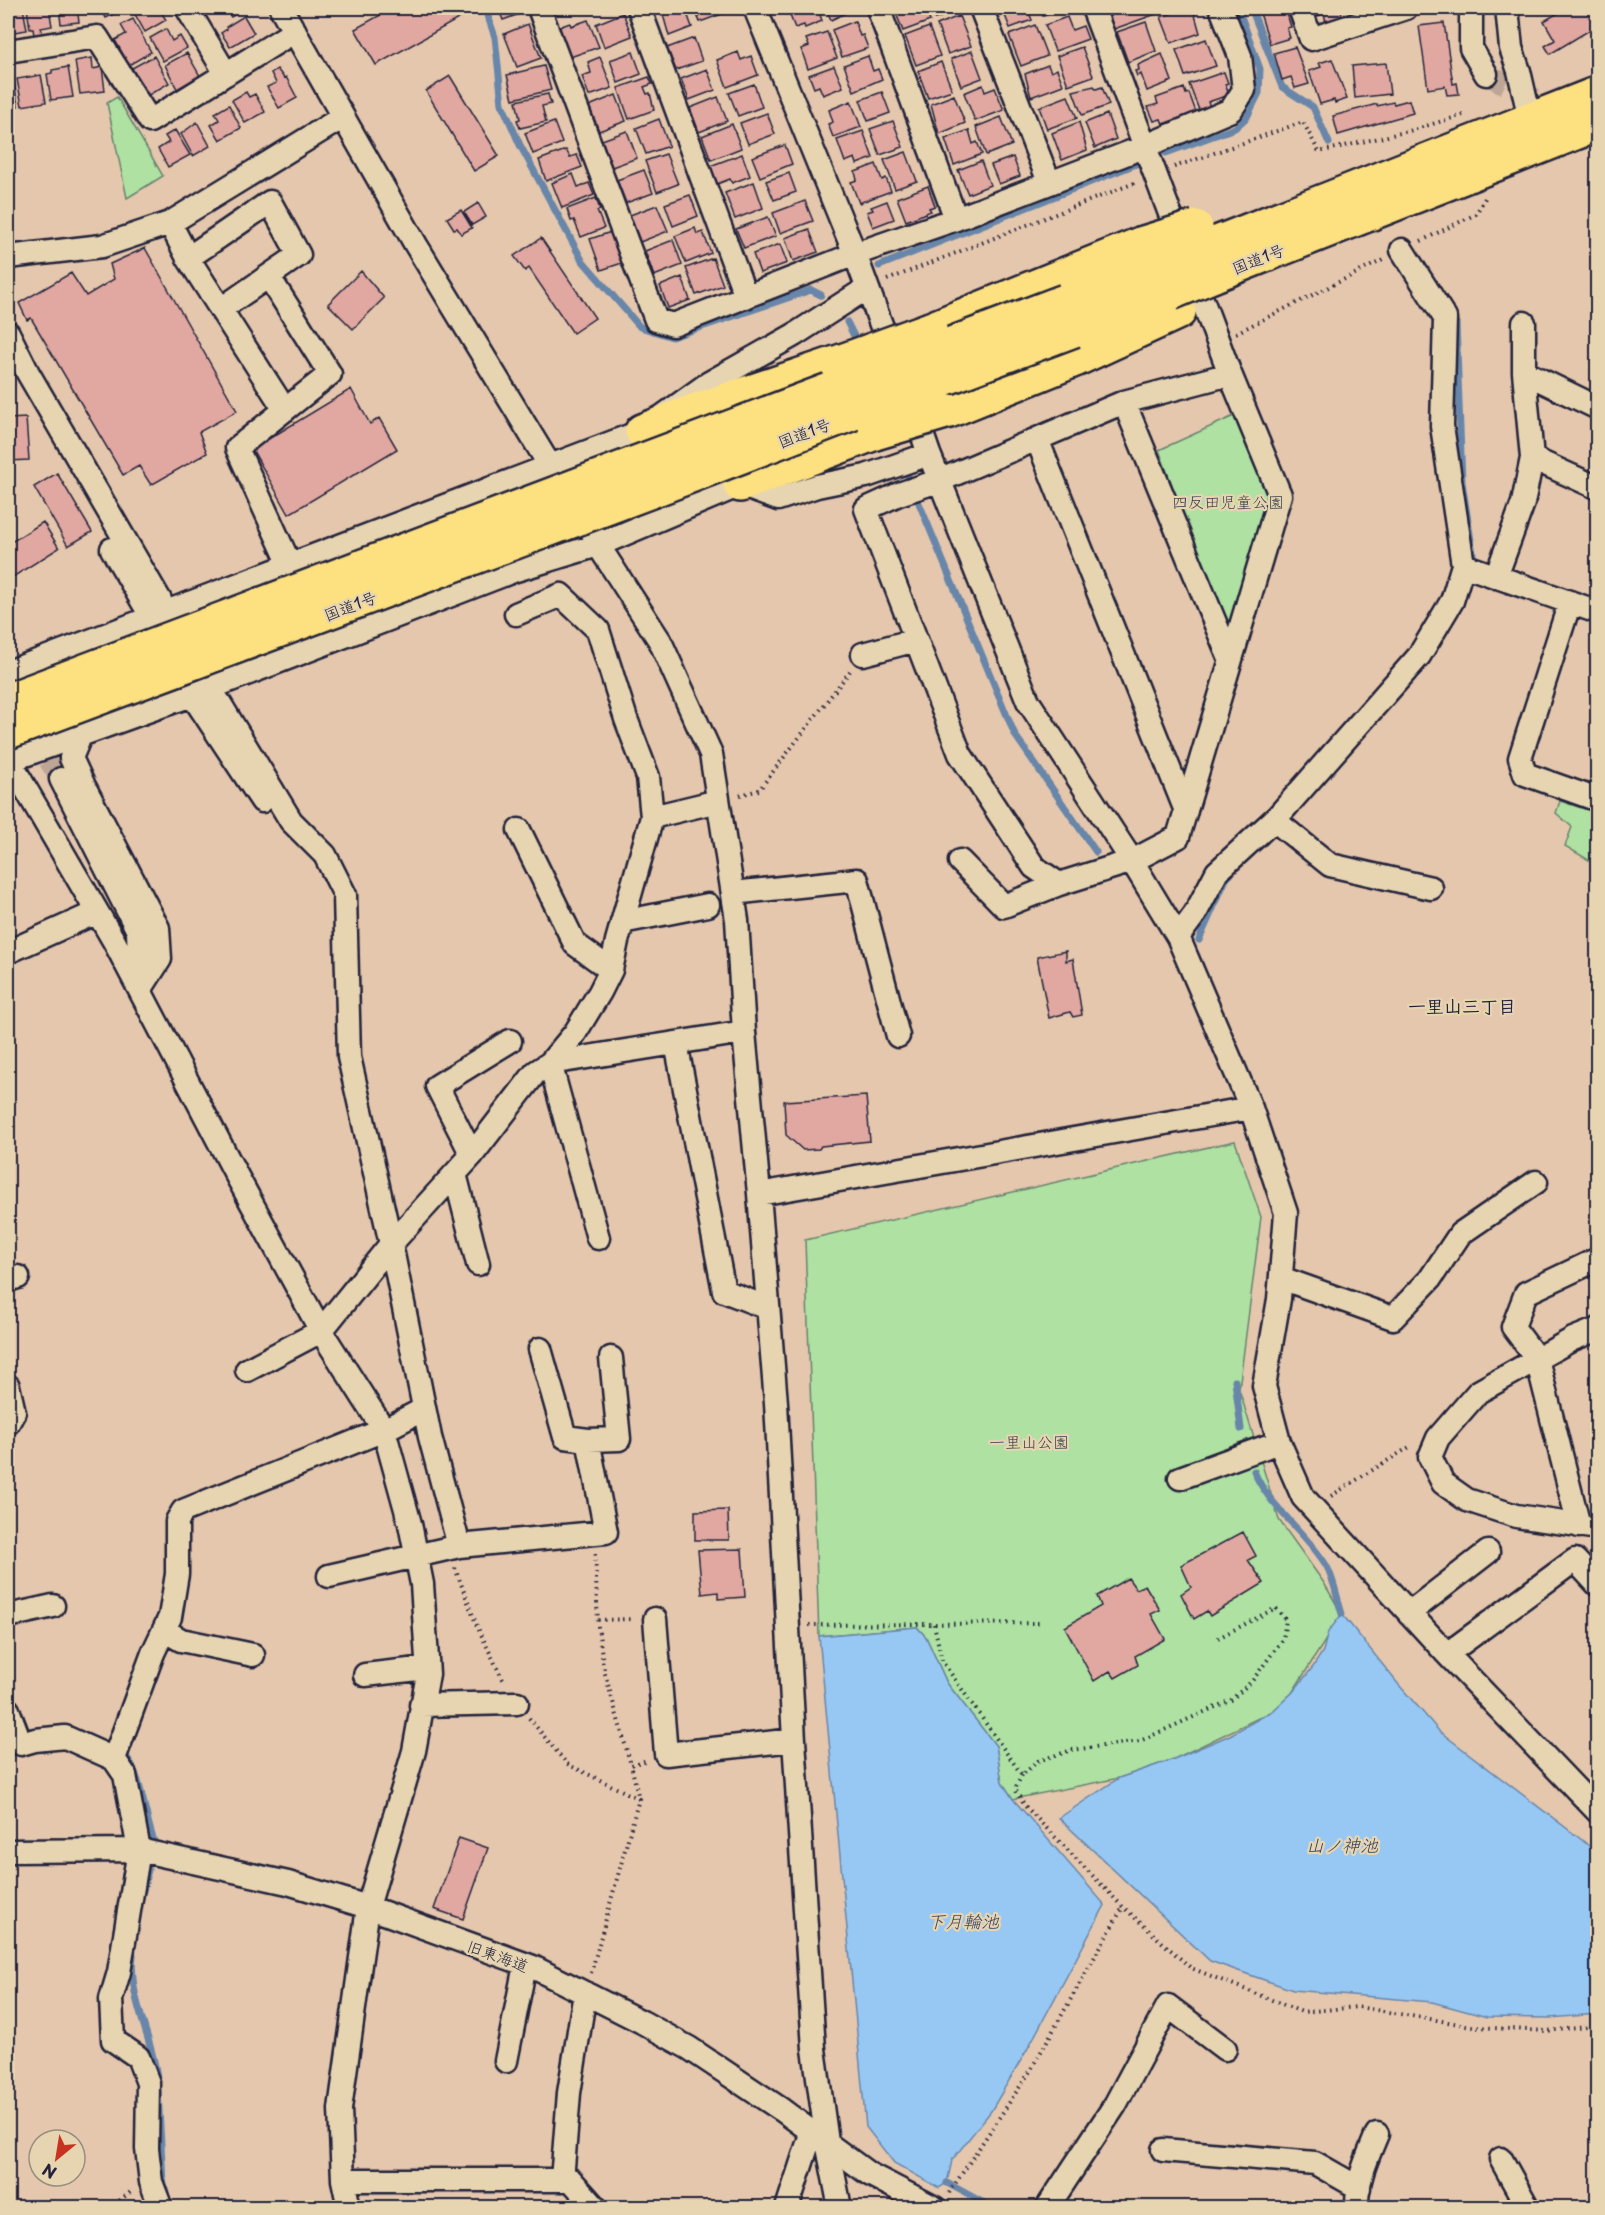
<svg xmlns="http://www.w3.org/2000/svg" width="1605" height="2215" font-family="'Playpen Sans','Klee One',sans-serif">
<rect width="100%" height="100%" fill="#e5c7ad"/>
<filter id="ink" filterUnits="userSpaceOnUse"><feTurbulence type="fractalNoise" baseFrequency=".0167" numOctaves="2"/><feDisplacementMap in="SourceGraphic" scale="12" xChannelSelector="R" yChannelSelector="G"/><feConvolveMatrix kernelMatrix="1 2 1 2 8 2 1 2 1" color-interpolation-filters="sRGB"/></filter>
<g filter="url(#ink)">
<path fill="#aee1a2" stroke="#68826e" stroke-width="1.5" d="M117 97 163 176 127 198 107 103Z
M1245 411 1280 495 1228 635 1159 450Z
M1560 801 1597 813V865L1565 846 1572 827 1556 813Z
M1235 1141 1261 1217 1239 1389 1279 1520 1324 1583 1342 1614 1292 1693 1273 1711 1174 1759 1119 1778 1013 1799 1002 1782 996 1746 947 1683 926 1637 917 1627 819 1636 805 1240Z"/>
<path fill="#97c8f3" stroke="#6886a9" stroke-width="1.5" d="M1342 1614 1399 1685 1439 1731 1582 1840 1597 1853V2014L1550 2018 1487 2017 1432 2002 1293 1990 1210 1961 1059 1818 1119 1778 1174 1759 1230 1735 1273 1711 1292 1693 1313 1667 1323 1651 1328 1632Z
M917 1627 926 1637 947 1683 996 1746 1002 1782 1013 1799 1105 1905 1027 2050 991 2111 952 2160 947 2183 939 2188 894 2163 866 2127 819 1636Z"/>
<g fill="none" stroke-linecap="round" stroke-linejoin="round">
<path stroke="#6886a9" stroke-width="7" d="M485 8 495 37 502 104 520 145 582 260 640 327 672 337 811 290 821 295
M1251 8 1282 87 1313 107 1329 143
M1166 153 1235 128 1247 117 1259 93 1260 69 1238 8
M879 266 1136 164
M847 322 859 346
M1456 323 1462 482 1473 554
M907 474 1015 735 1096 852
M1199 940 1226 879 1231 874
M1235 1381 1241 1429
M1254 1471C1267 1505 1307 1533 1326 1565 1334 1578 1337 1599 1342 1614
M8 1754 12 1753
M126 1756C142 1777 144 1815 154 1841
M143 1891 148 1870
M133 1955C128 1998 152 2036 157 2078
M158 2092 163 2181 166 2192
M947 2183 993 2208"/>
</g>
<path fill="#e1a7a1" stroke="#22223b" stroke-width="1.5" d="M8 8H23L27 30 8 33Z
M27 8H49L52 26 41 28 42 34 34 35 33 29H30Z
M59 8H77L79 22 61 24Z
M101 8H126L106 18Z
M136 8H159L166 20 145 32 132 9Z
M213 8H242L243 10 231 17 226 9 217 14Z
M393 8H454L460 18 376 65 355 29Z
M498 8H519L522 13 503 20Z
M671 8H685L692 27 669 36 662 11Z
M694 8H725L727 12 700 22Z
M787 8H812L814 13 819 11 822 21 805 28 804 25 795 28Z
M826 8H854V9L831 20Z
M894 8H925L930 21 903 31Z
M930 8H957L958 10 935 19Z
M1002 8H1027L1032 20 1010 28Z
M1039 8H1067L1043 16Z
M1115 8H1153L1156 14 1114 29 1109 14 1116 11Z
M1187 8H1193L1200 33 1171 43 1161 17Z
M1266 8H1285L1291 27 1287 28 1290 38 1270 44 1259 10Z
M1311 8H1340L1343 17 1326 22 1324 14 1317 16 1315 10H1312Z
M1567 8H1598V25L1550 54 1545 46 1555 40 1544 21Z
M623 13 632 36 604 47 596 24Z
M244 16 254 33 230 47 221 33 227 29 226 27Z
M959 16 971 46 948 54 937 25Z
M1067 17 1072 30 1083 26 1088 39 1055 51 1045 25Z
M133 19 151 52 129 65 115 40 126 34 121 25Z
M588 20 599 47 570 57 559 27 570 23 571 26Z
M855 21 860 36 863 35 868 48 842 57 832 30Z
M1146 22 1156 51 1128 62 1117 32Z
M1444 23 1453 84 1457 83 1459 94 1447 95 1445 86 1428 89 1419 26Z
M528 24 541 58 517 67 504 34Z
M1035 25 1047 56 1021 66 1009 35Z
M929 27 940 56 916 65 905 36Z
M166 29 172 41 180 36 187 48 163 61 150 38Z
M827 32 837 58 808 69 801 49 809 46 806 39Z
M694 38 702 61 676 70 667 48Z
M1206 39 1216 66 1185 76 1176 50Z
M1082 47 1093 76 1068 85 1057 56Z
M1295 47 1309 84 1295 88 1291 77 1282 80 1274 53Z
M972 51 982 78 961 86 951 59Z
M633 52 641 74 618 83 610 60Z
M738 52 741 60 751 56 758 75 727 87 717 60Z
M187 53 200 76 177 89 165 65Z
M1162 54 1172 81 1147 91 1141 74 1137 76 1135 71 1139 70 1138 65Z
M154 56 169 83 147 96 132 68Z
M868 56 873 71 878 69 882 79 854 91 844 65Z
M600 57 612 88 589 96 582 76 591 73 588 62Z
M92 58 93 69 102 67 105 91 80 94 75 61Z
M1332 59 1347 99 1335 103 1334 100 1320 104 1309 71 1321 67 1319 63Z
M941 62 952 90 928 98 918 71Z
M1386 63 1390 94 1355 98 1352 66Z
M1048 65 1051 72 1057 69 1063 85 1031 97 1025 74Z
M544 66 551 90 513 99 507 75Z
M834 66 843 87 823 95 819 86 814 88 809 75Z
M68 67 73 97 51 100 47 74 52 73V70Z
M277 69 284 78 286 77 297 98 279 108 267 87 276 83 271 73Z
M707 69 715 90 689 100 681 79Z
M1224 72 1228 83 1225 84 1229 95 1208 102 1210 107 1199 110 1189 84Z
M41 75 46 102 22 106 17 79Z
M450 76 499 156 474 171 426 91Z
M649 77 652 84 644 87 647 94 650 93 654 110 629 119 618 88Z
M14 81 18 106 8 107V82Z
M754 84 762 107 738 116 729 93Z
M983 85 985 92 995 88 1004 110 975 121 964 93Z
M1094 86 1096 89 1102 87 1109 105 1082 115 1073 91Z
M1184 88 1186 94 1189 93 1196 112 1163 124 1161 119 1154 121 1148 107 1158 104 1156 98Z
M246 92 249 97 255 94 265 112 245 123 232 100Z
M882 92 890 113 868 121 860 100Z
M548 94 551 104 542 106 546 122 520 128 517 120 520 119 516 101Z
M616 95 626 121 599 131 589 106Z
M954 95 965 123 939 134 931 104Z
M1068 96 1077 118 1047 129 1039 107Z
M718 97 727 121 699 132 690 108Z
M1409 100 1413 113 1338 135 1333 116 1377 104V106L1393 102 1394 104Z
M851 101 861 127 833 137 828 124 833 122 829 110Z
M229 105 241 128 220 140 211 125 219 120 215 113Z
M767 113 775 134 748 144 740 123Z
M1107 114 1116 139 1095 148 1085 123Z
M1001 117 1012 145 986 155 976 127Z
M659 119 669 146 646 154 636 128Z
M893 121 903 147 880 155 870 129Z
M197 122 210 146 193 156 181 134Z
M554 122 562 143 533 154 525 133Z
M1079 122 1087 150 1062 160 1052 133Z
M732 124 741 148 711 160 702 136Z
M175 130 190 155 168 167 158 149 169 142 165 136Z
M969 130 973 144 977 142 982 154 954 165 945 139Z
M627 131 637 158 612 167 602 140Z
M863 131 873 158 857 164 855 158 845 162 837 140Z
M785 145 792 164 760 177 752 157Z
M566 150 570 157 577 155 582 167 546 181 539 160Z
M906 152 917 181 895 189 884 160Z
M666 154 678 184 657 192 645 161Z
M742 154 750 176 732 183 730 179 717 184 710 166Z
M1013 157 1020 176 999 184 991 165Z
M981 161 990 185 968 194 958 170Z
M876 164 882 180 886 178 891 191 859 203 851 182 857 180 855 172Z
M644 170 653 193 626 203 617 180Z
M789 173 796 192 774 200 766 181Z
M573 174 578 187 589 183 594 195 562 208 552 183Z
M754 182 763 208 735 219 725 193Z
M928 186 935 206 929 208 931 211 906 221 897 198Z
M690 195 698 216 673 226 665 204Z
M596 198 600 210 597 211 604 228 581 237 574 220 571 221 567 209Z
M805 201 813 221 780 233 773 213Z
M887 201 894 219 873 227 867 212 873 210 871 207Z
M478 203 486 217 472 225 464 212Z
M657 205 668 231 640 242 630 215Z
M461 210 472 228 461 234 457 228 454 229 447 218Z
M768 217 776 236 744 248 736 229Z
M695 228 697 234 703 232 711 253 686 263 675 236Z
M809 229 818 252 793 261 785 238Z
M611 232 622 263 601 270 590 239Z
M541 238 595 318 573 333 529 268 525 271 514 256Z
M673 240 682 265 654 276 645 251Z
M780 244 787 263 760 273 753 254Z
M145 248 237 411 199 432 207 453 151 485 139 466 123 475 31 318 27 320 19 303 71 273 86 296 114 279 110 264Z
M713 258 723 285 696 295 686 268Z
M361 271 384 298 353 329 328 304Z
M682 277 690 300 668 308 660 286Z
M351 389 370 424 379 418 397 449 289 514 252 449Z
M26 418 29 460 8 461V419Z
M57 473 92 532 68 546 34 487Z
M43 522 59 548 8 580V544Z
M1066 951V961L1073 959 1082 1015 1073 1017 1070 1012 1049 1018 1037 957Z
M866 1096 870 1141 821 1146 819 1149 803 1150 786 1135 784 1101Z
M728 1510 729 1540H695V1511Z
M1243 1532 1256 1556 1248 1560 1264 1583 1210 1616 1207 1611 1194 1619 1181 1594 1191 1587 1181 1565Z
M742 1549 745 1597 718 1599V1592L702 1594 698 1550Z
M1128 1578 1136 1589 1145 1585 1160 1610 1151 1614 1165 1639 1135 1656 1138 1665 1115 1678 1110 1671 1094 1681 1065 1627 1101 1606 1097 1596Z
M459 1838 488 1848 463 1919 434 1909Z"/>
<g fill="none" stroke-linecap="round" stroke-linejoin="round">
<path stroke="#bea696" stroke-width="22" stroke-dasharray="22 11" stroke-linecap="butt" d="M1486 74 1538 101
M32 732 61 779"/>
<defs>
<path id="minor" d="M187 8 226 74
M281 8 416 245 550 466 577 497 598 545 660 641 711 754 737 920 744 1032 759 1194 776 1403 794 1740 814 2049 827 2142 840 2208
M539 8 656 320 673 325 855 254 956 219 1146 146 1231 110 1244 90 1240 56 1221 8
M639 8 746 297
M755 8 855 254 893 357
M878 8 956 219
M981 8 1049 182
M1093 8 1230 374 1280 495 1178 837 1132 861 1059 884 1034 867 960 754 866 509 899 494 941 480 1124 402 1230 374
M1300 8 1311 39 1406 8
M1471 8V48L1486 74
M1507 8 1511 48 1519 71 1530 119
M8 51 97 37 150 121 295 31
M170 223 188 258 285 410
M8 257 102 246 170 223 343 117
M188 258 270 202 299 255 221 309
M269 277 330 374 237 448 290 565
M8 333 28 373 160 600
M1524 372 1598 408
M1124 402 1230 659
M913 408 929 454 1028 701 1132 861 1178 937 1251 1108 1286 1213 1279 1299 1264 1386 1279 1442 1303 1497 1447 1654 1598 1812
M1037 439 1186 811
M1532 458 1598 488
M112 549 152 618
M1463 565 1598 612
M1496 577 1523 503 1532 458 1524 372V323
M1570 602 1520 758 1525 774 1598 800
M863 654 916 640
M8 672 642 431 709 383 794 335 867 288
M192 695 262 801
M219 702 291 821 325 855 345 895 349 1057 391 1244 430 1437 459 1546 606 1532 588 1440 619 1439 611 1358
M81 734 71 758 84 786 158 928 160 959 140 990
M9 760 114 941 238 1178 321 1331 384 1430 410 1524 422 1584 428 1674 414 1751 368 1907 340 2109 343 2180 349 2208
M8 761 192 695 516 570 598 545 740 485 778 499 817 486 866 476 929 454
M61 779 138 931 140 983
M652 817 718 801
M1274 820 1330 865 1431 888
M519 830 575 944 611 970
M960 861 1004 906 1059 884
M733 893 857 880 898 1036
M622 922 708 905
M1178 937 1195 914 1217 872 1278 816 1419 656 1452 601 1463 565 1442 426 1445 318 1402 250
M8 952 97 912
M676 1043 724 1291 768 1308
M550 1063 744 1032
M550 1063 598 1238
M472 1155 437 1086 510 1041
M455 1174 478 1264
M759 1194 1251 1108
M1281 1278 1393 1318 1430 1279 1460 1234 1536 1182
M8 1280 18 1277
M1598 1329 1573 1339 1478 1392 1438 1438 1430 1457 1443 1483 1467 1500 1516 1516 1598 1528
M540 1349 565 1437 588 1440
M247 1370 321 1331 391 1244 472 1155 536 1072 550 1063 575 1033 600 992 611 970 617 941 652 817 648 777 626 719 598 630 561 595 516 614
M8 1386 14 1412 8 1423
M1180 1478 1279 1442
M1579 1526 1537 1359 1513 1327 1526 1293 1598 1259
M329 1576 459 1546
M1409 1613 1488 1552
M8 1616 53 1606
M655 1619 666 1754 794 1740
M164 1630 181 1640 253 1655
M1447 1654 1575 1560 1598 1585
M365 1675 427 1668
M421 1705 517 1703
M8 1710 21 1744 35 1740 65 1737 114 1759 125 1775 139 1850 119 1972 111 1999 113 2040 138 2057 148 2083 147 2149 151 2182 161 2208
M114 1759 153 1653 170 1617 177 1574V1521L183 1511 384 1430 424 1409
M8 1851 139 1850 288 1883 368 1907 533 1967 642 2022 689 2048 782 2110 869 2174 935 2208
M506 2061 525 1965
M1163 2150 1315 2163 1359 2188
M1501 2159 1528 2208
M343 2180H571L596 2208
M562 2180 569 2093 585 1993
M787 2208 812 2131
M1047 2208 1115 2105 1168 2006 1225 2049
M1357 2208C1356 2182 1367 2158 1377 2134"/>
<path id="highway" d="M1199 250 1598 93
M1212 276 1598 124
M1065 301 1160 266
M930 329 1140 244
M1074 330 1171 293
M949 411 1075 360 1179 312
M642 431 691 412 836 363
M740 485 875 433"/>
</defs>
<use href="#minor" stroke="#22223b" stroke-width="27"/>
<use href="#highway" stroke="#22223b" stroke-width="38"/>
<path stroke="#22223b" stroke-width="4" stroke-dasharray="1.5 4.5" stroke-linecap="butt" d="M1174 167 1303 122 1319 152 1409 131 1463 115
M1421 241 1476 214 1485 198
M887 280 1137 182
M1236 333 1385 259
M740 795 759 790 850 671
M1331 1496 1411 1446
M595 1554 598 1627 604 1670 631 1765
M455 1568 477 1626 504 1682
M598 1620 634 1619
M934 1624 942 1661 1022 1775 1038 1761 1072 1750 1140 1741 1231 1700 1252 1681 1283 1639 1286 1620 1276 1608 1218 1638
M809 1625 1043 1623
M529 1718 567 1764 639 1799
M1022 1775 1015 1789 1025 1806 1123 1907 1191 1968 1302 2012 1358 2007 1477 2027 1546 2031 1598 2026
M591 1973 639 1799 631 1765 648 1760
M949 2193 1029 2073 1123 1907
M110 2208 133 2190"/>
<use href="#minor" stroke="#e7d5b2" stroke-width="22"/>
<use href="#highway" stroke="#fde080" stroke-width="33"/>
<defs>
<path id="highway-bridge" d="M1140 244 1196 227
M1160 266 1199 250
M1171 293 1212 276
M836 363 930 329
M875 433 949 411
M8 700C359 565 713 436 1065 301
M8 732 654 490 874 405 1074 330"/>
</defs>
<use href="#highway-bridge" stroke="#22223b" stroke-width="38" stroke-linecap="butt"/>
<use href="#highway-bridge" stroke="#fde080" stroke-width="33"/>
</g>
</g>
<g text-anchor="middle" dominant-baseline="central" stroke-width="4.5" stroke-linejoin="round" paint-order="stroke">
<g font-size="16" fill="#22223b" stroke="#e7d5b2">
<text transform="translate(1258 258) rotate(-22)">国道1号</text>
<text transform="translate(804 432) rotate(-21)">国道1号</text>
<text transform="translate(350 605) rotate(-21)">国道1号</text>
<text transform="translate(498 1955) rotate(20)">旧東海道</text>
</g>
<g font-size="16" fill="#373f4a" stroke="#e7d5b2">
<text x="1228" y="501">四反田児童公園</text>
<text x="1029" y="1441">一里山公園</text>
</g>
<g font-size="18" font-weight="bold" fill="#22223b" stroke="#e7d5b2">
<text x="1462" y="1005">一里山三丁目</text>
</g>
<g font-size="18" font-style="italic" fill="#394360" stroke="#e7d5b2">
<text x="1342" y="1844">山ノ神池</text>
<text x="963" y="1920">下月輪池</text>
</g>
</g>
<rect width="1605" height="2215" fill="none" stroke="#e7d5b2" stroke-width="30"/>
<rect x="15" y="15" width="1575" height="2185" fill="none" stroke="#22223b" stroke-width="2" filter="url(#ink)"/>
<g transform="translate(57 2158) rotate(210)"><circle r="28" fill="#e7d5b2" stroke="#988d82" stroke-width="1.5"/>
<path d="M0-4.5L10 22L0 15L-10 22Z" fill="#c8321e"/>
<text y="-9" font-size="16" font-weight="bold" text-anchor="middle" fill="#22223b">N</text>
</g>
</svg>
